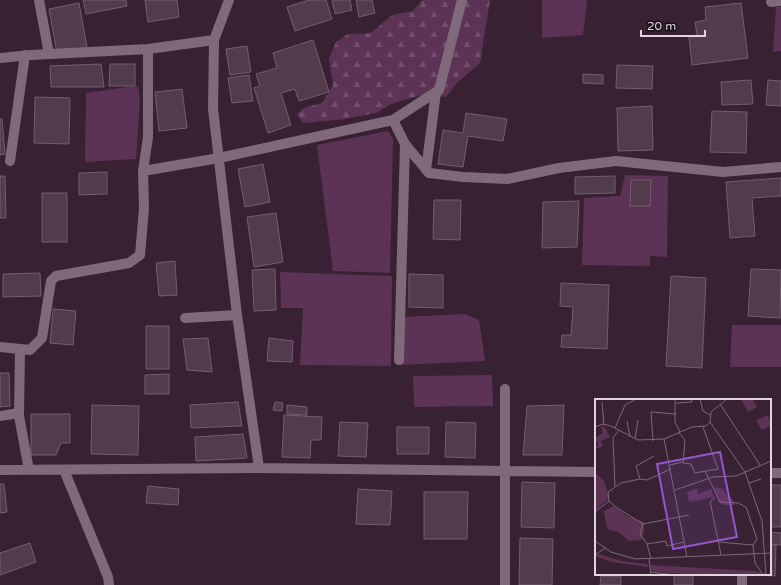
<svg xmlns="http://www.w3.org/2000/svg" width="781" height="585" font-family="'Varela Round',sans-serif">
<defs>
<pattern id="forest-firs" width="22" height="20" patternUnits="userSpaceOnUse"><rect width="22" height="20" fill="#5c3255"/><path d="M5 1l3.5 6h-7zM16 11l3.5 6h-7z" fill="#734f6d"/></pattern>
</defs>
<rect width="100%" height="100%" fill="#372133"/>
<path fill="#5c3255" d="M542 0H587L583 35 542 38Z
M776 7H781V51L773 52Z
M135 86 138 87 140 99 136 159 85 162 86 93Z
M388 131 393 139 390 273 333 271 317 145Z
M625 175 668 176 667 257 650 256V266L582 265 584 198 620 196Z
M280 272 392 276 391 366 300 365 303 308H281Z
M465 314 479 320 485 361 399 365 401 317Z
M732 325H781V367H730Z
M492 375 493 406 414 407 413 376Z"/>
<path fill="url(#forest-firs)" d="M422 0H490L480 63 458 82 446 97 422 95 391 104 376 113 345 119 303 123 297 114 304 108 322 103 333 85 329 58 336 42 348 34 371 33 392 15 413 11Z"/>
<path fill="#533b4e" stroke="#765c71" d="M83 0H126L127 6 86 14Z
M145 0H177L179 17 148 22Z
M309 0H326L332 19 295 31 287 7Z
M332 0H350L352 10 335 14Z
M356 0H372L375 13 359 17Z
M79 3 87 47 57 53 49 9Z
M741 3 748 58 692 65 689 37 697 35 695 22 706 20 705 7Z
M313 40 329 92 299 101 295 89 281 93 291 125 268 133 254 88 260 86 256 74 277 68 273 53Z
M247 46 251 72 230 75 226 49Z
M101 64 104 87H51L50 66Z
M110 64H135V86H109Z
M617 65 653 66 652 89 616 88Z
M583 74 603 75V84L583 83Z
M249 75 253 101 232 103 228 78Z
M751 80 753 104 722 105 721 82Z
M768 80 781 81V106L766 105Z
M182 89 187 128 159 131 155 92Z
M35 97 70 98 69 144 34 143Z
M652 106 653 150 618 151 617 108Z
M712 111 747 112 746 153 710 152Z
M466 113 507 119 503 141 468 136 463 167 438 164 443 130 463 133Z
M0 119H2L5 154 0 155Z
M263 164 270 202 245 207 238 169Z
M107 172V194L79 195V173Z
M0 176H5L6 218H0Z
M615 176V193L575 194V177Z
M781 178V196L752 198 755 236 730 238 726 182Z
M631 180H651L650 206H630Z
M42 193H67V242H42Z
M434 200H461L460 240 433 239Z
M579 201 577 247 542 248 543 202Z
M276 213 283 262 254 267 247 217Z
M175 261 177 295 159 296 156 263Z
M275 269 276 310 254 311 252 270Z
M751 269 781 270 780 318 748 316Z
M40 273 41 296 3 297V274Z
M409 274 443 275V308L409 307Z
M671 276 706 278 702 368 666 366Z
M561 283 609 285 607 349 561 347 562 335H571L573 307 560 306Z
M53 309 76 311 73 345 50 343Z
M146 326H169V369H146Z
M208 338 212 372 187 370 183 339Z
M269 338 293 341 292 362 267 361Z
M0 373H9L10 406 0 407Z
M169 374V394H145V375Z
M238 402 242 426 191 428 190 405Z
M275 402 283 403 282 411 273 410Z
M92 405 139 406 138 455 91 454Z
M287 405 307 407V415L287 414Z
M564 405 562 455H523L527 406Z
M31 414H70V443H61L56 455H31Z
M284 415 322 417 321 440H311L310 458 282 457Z
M340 422 368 423 366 457 338 456Z
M446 422 476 423 475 458 445 457Z
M397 427H429V454H397Z
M243 434 247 458 196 461 195 437Z
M522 482 555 483 554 528 521 527Z
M0 484H4L7 512 0 513Z
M770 485H781V527H770Z
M148 486 179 489 178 505 146 503Z
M358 489 392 491 390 525 356 524Z
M424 492H468L467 539H424Z
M770 532 781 533V545L770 544Z
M520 538 553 539 552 585H519Z
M30 543 36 562 0 575V553Z
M770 545H776L775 576 759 575V574H770Z
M674 574H693V585H674Z
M601 576H621V585H600Z"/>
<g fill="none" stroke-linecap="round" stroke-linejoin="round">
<path stroke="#80697b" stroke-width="10" d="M39 0 49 54
M229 0 214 40 213 109 237 315 259 468
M771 2 781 1
M148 49 214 40
M0 58 31 55 148 49V137L143 171 144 208 140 255 129 263 56 276 51 281 42 338 30 350 0 347
M393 120 405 144 429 173 463 177 507 179 559 168 616 161 723 172 781 167
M10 161 25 55
M426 170 436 92
M143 171 219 158 393 120 439 90 462 0
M185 318 237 315
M20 349 19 416 29 470
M399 360 405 144
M505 389V585
M0 416 19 413
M0 470 259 468 596 472
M64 470 108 577 109 585
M770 473H781
M742 574V585"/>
</g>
<g transform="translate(595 399)">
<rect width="176" height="176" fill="#372133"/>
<path d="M146 0H158L162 8 153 13ZM173 16 176 27 167 31 161 21ZM9 27 15 38 6 42 8 47 0 50 3 45 0 39 8 34 6 28ZM102 89 103 95 116 90 119 98 94 103 92 93ZM0 154 27 162 52 165 53 168 16 163 0 157ZM55 166 160 172 176 176H97L57 172Z" fill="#5c3255"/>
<path d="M0 73 10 83 14 99 0 112ZM119 88 128 90 133 98 137 99 140 106H128L124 103ZM18 107 32 117 49 123V134L46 141 34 142 23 133 12 130 9 112Z" fill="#5c3255"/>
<path fill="none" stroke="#7c6978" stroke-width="1" d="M80 0V23L85 33M105 0 108 12 115 16M7 3 9 26M81 4 97 3 96 0M125 5 165 66M32 22 35 38M115 23 150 73 167 122 171 175 166 176M0 28 8 25 16 27 43 41 69 40 97 28 111 27 115 23 116 13 132 0M20 29 30 6 41 0M84 34 90 41 88 64 96 65 100 74 123 70 108 28M40 40 43 21M69 40 92 158M58 42 56 13 81 15M75 66 88 63M110 72 125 103 143 104 151 108 162 140 158 146M45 80 41 67 59 57M154 84 166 80M20 87 18 39 24 31M80 91 118 78 141 77 176 62M120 98 115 103 116 107 126 156M0 113 14 102M48 125 22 109 14 102 13 93 26 84 45 80 52 81 76 70M48 125 94 116M48 125 45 135 52 145 56 160M0 142 16 153 40 160 176 154M124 143 158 146 160 164 167 174M52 145 71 142 72 147 89 143M0 156 10 149M54 160 56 176M56 173 80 176"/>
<path fill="#9556c7" fill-opacity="0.15" stroke="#9556c7" stroke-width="2" d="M125 53 142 138 78 150 62 65Z"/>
<rect width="176" height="176" fill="none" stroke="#e3d4e0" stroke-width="2"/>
</g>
<path d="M641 30v6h64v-6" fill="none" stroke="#e3d4e0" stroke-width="2"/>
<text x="647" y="30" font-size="12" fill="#e3d4e0" stroke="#180e16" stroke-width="3" paint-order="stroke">20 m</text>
</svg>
